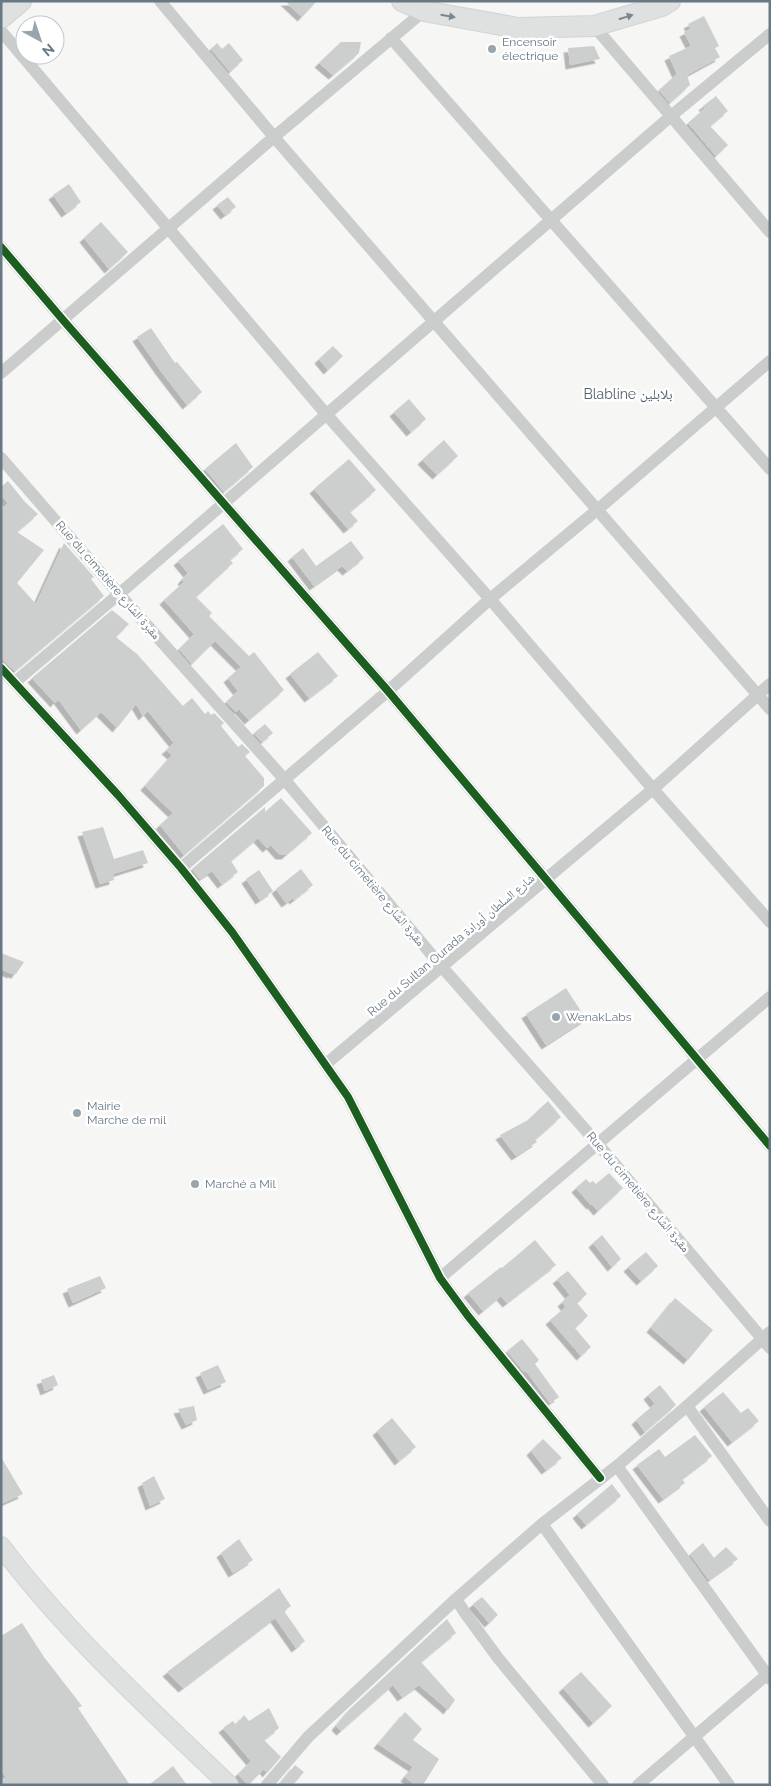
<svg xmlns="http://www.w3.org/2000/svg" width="771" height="1786" font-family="Raleway,'Noto Naskh Arabic',sans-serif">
<defs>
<filter id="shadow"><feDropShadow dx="-4.5" dy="4.5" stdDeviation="0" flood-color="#0004"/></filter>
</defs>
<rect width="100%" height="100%" fill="#f6f6f5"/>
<path fill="#cdcfcf" filter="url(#shadow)" d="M285 1H317L302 17Z
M704 16 719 46 715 48 720 57 687 75 690 85 670 103 659 90 677 74 669 56 691 46 684 32 691 29 688 24Z
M341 42H361L359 53 333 75 319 63Z
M217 43 222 49 229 43 243 60 230 72 211 49Z
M594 46 600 59 570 65 568 48Z
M716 96 728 111 710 126 728 145 716 156 688 123 705 108 703 106Z
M69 184 81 202 66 213 53 195Z
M228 197 236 207 225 215 217 205Z
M101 222 128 252 109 269 84 238Z
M151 328 175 363 177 362 202 392 187 405 160 370 137 337Z
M333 346 343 356 328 370 319 359Z
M409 399 426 419 411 432 394 412Z
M444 440 458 456 437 475 422 460Z
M236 443 253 467 224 492 205 469Z
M349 459 376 490 350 512 358 521 348 529 314 489Z
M8 481 25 502 38 514 17 532 44 550 17 583 36 604 64 543 94 577 91 579 104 596 15 671 1 658V510L8 503 1 495V487Z
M223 524 243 549 230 560 233 563 196 597 212 613 209 616 249 656 254 652 284 690 249 720 239 709 236 712 226 702 238 691 228 678 241 667 215 641 192 664 179 649 194 634 164 600 184 582 182 580 188 573 178 561Z
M351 541 364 558 347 571 342 566 314 586 292 557 303 548 316 566Z
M112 610 129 624 116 637 138 655 183 706 192 698 205 714 208 711 211 715 214 713 224 723 221 726 238 747 242 744 250 752 245 756 264 778V786L184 855 160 825 173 813 145 786 172 755 166 750 174 743 148 711 143 716 136 704 117 728 101 712 81 730 58 699 55 703 32 678Z
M318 652 338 676 309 698 290 674Z
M265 724 273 733 262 742 254 733Z
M281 798 312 833 286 855H280L271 845 267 848 258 838 231 861 238 872 222 884 212 871 200 879 192 869 265 807V812Z
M103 827 114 859 143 850 148 863 113 874 114 880 100 884 82 832Z
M301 869 313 885 294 900 293 898 286 903 276 889Z
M259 870 273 891 260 900 246 879Z
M1 953 24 962 16 974 12 973V974L1 969Z
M566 988 586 1019 546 1045 526 1014Z
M548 1101 561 1117 535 1140 537 1142 516 1156 500 1135 528 1120Z
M609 1173 623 1188 598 1211 592 1204 591 1205 576 1188 586 1179 590 1183 593 1181 596 1184Z
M602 1235 621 1259 612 1267 593 1243Z
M535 1240 556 1265 507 1303 501 1296 483 1311 468 1293 501 1267 502 1268Z
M646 1252 658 1266 641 1281 628 1267Z
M568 1271 587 1294 577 1303 588 1316 575 1328 591 1347 581 1356 550 1320 566 1307 562 1302 570 1295 557 1279Z
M100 1276 106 1288 73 1303 67 1289Z
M675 1298 713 1330 688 1360 651 1328Z
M522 1339 539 1360 535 1364 559 1397 550 1403 526 1371 524 1372 507 1351Z
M218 1365 226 1382 208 1390 200 1373Z
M54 1375 58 1385 45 1391 41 1380Z
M660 1385 676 1405 645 1432 636 1420 655 1404 648 1395Z
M723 1392 741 1413 748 1408 759 1421 732 1442 704 1407Z
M194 1406 197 1420 186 1425 178 1409Z
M392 1418 416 1447 399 1461 377 1431Z
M695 1435 712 1456 682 1479 685 1483 663 1499 637 1465 659 1449 665 1457Z
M543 1439 562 1458 546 1470 531 1451Z
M1 1457 23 1494 1 1504Z
M154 1476 165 1499 150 1506 142 1483Z
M612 1484 621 1496 586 1525 577 1514Z
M239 1539 253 1560 233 1573 221 1553Z
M703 1543 714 1558 726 1547 738 1559 709 1580 690 1554Z
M279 1588 291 1606 284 1611 305 1641 296 1648 275 1618 183 1688 167 1672Z
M482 1597 498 1615 489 1623 473 1604Z
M447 1619 456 1633 421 1662 455 1700 448 1710 419 1685 402 1697 393 1685 341 1731 336 1726 350 1709Z
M22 1623 44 1657 82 1706 78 1708 130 1785H1V1781L6 1777 1 1770V1636Z
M581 1672 612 1706 593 1723 563 1688Z
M269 1708 279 1728 264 1740 281 1757 267 1773 264 1769 248 1785 238 1774 251 1761 223 1728 233 1721 236 1725 244 1715 249 1721Z
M405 1712 422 1729 413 1740 439 1759 423 1785H415L405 1777 413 1767 378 1744Z
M295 1765 304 1772 293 1785H279Z
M173 1766 187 1785H149Z"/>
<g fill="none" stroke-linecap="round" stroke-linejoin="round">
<defs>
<path id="secondary" d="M1 1546C67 1634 150 1709 229 1785"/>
<path id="primary" d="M402 1 424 11 518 28 594 26 662 6 670 1
M1 18 21 1"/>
</defs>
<use href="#secondary" stroke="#d2d3d4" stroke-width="20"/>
<use href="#primary" stroke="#d3d4d4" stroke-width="22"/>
<path stroke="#cbcccc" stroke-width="12" d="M160 1 274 137 770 709
M594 26 770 232
M1 31 326 414 490 599 653 789 770 922
M391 38 770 469
M1 247 63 320 388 691 770 1146
M1 373 274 137 424 11
M1 458 119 594 285 780 442 967 597 1143 770 1348
M1 668 118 795 181 868 232 932 348 1097 440 1278 468 1316 600 1478
M15 682 119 594 671 116 770 34
M181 868 388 691 490 599 597 510 770 361
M326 1064 653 789 770 684
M440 1278 770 997
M687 1406 770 1521
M617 1466 770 1679
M542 1524 729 1785
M456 1599 465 1613 498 1658 603 1785
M267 1785 308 1737 456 1599 542 1524 617 1466 687 1406 770 1332
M638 1785 770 1672"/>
<use href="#secondary" stroke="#dfe0e0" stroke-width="18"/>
<use href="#primary" stroke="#dfe0e0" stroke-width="20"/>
<defs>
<path id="cycleway" d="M1 247 63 320 388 691 770 1146
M1 668 118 795 181 868 232 932 348 1097 440 1278 468 1316 600 1478"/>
</defs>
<use href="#cycleway" stroke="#fff" stroke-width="11"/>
<use href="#cycleway" stroke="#1b5e20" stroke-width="8"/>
</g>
<defs><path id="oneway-solid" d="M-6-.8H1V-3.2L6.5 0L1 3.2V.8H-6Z" transform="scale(1.25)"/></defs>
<g fill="#788893">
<use href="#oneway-solid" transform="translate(448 16) rotate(10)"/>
<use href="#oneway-solid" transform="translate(626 17) rotate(-17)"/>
</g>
<g fill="#98a5ac" stroke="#fff" stroke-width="2">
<circle cx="492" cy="49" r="5"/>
<circle cx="556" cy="1017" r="5"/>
<circle cx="77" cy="1113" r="5"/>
<circle cx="195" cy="1184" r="5"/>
</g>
<g text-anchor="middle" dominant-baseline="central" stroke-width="5" stroke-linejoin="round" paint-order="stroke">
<g font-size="12" fill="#667985" stroke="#fff" text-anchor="start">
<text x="502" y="42">Encensoir<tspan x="502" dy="14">électrique</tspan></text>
<text x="566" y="1017">WenakLabs</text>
<text x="87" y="1106">Mairie<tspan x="87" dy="14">Marche de mil</tspan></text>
<text x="205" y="1184">Marché a Mil</text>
</g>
<g font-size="12" fill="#667985" stroke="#fff">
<text transform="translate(108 580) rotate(49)">Rue du cimetière مقبرة الشارع</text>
<text transform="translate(373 886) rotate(50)">Rue du cimetière مقبرة الشارع</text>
<text transform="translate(451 945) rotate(-40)">Rue du Sultan Ourada شارع السلطان أورادة</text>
<text transform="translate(638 1192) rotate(50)">Rue du cimetière مقبرة الشارع</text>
</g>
<g font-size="14" fill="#54616a" stroke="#fff">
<text x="628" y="394">Blabline بلابلين</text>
</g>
</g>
<rect width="771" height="1786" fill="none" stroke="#667985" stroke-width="5"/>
<g transform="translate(40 40) rotate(140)"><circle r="24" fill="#ffffff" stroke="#c2c9ce"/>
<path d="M0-4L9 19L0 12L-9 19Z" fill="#98a5ac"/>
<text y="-8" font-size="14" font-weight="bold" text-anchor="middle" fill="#667985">N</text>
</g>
</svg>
